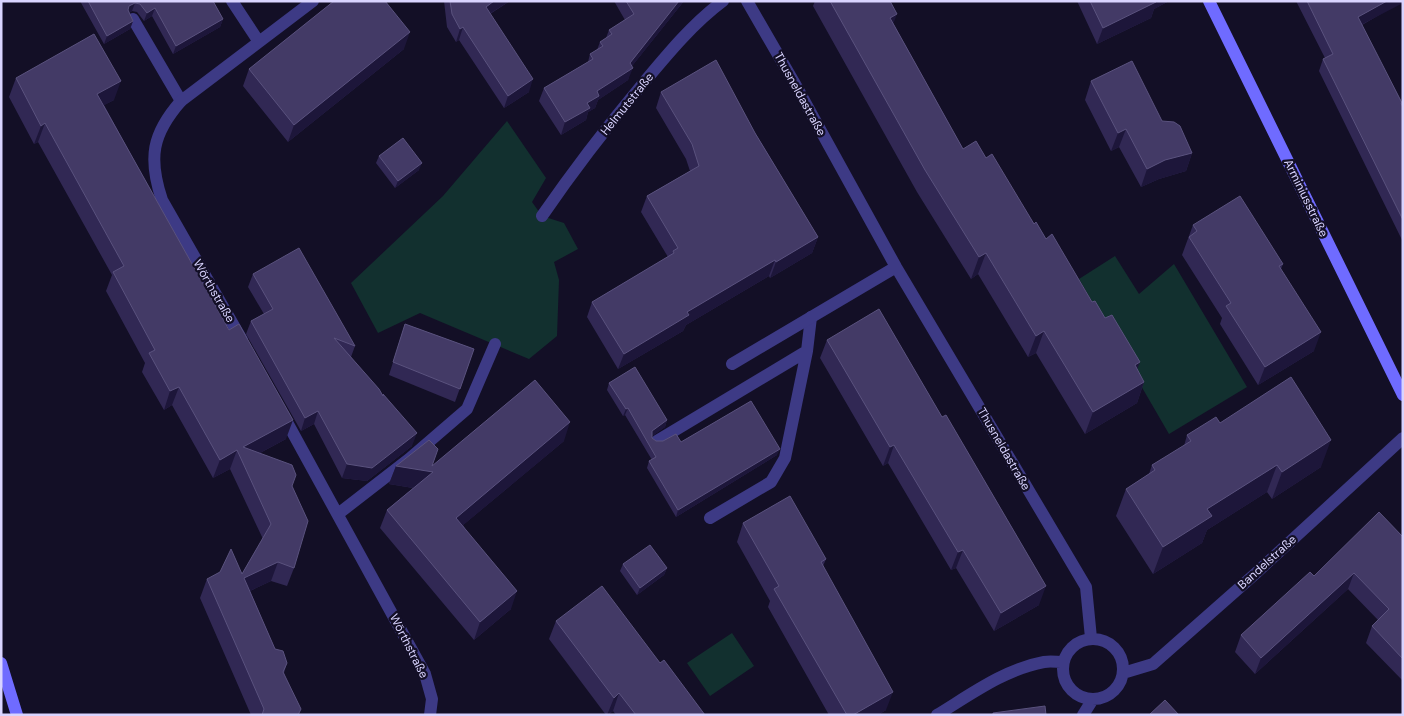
<svg xmlns="http://www.w3.org/2000/svg" width="1404" height="716" font-family="'DM Sans',sans-serif">
<rect width="100%" height="100%" fill="#130f26"/>
<path fill="#12302f" d="M507 121 546 178 532 202 542 216 564 223 578 249 554 262 559 280 557 336 529 359 420 313 378 333 351 283 443 196Z
M1115 256 1139 294 1174 264 1247 387 1169 434 1079 279Z
M732 633 754 666 710 696 687 663Z"/>
<g fill="none" stroke-linecap="round" stroke-linejoin="round">
<path stroke="#3d3a85" stroke-width="12" d="M133 19 181 101
M657 441 807 351
M710 518 771 482 785 458 807 351 811 317"/>
<path stroke="#3d3a85" stroke-width="12" d="M232 1 259 42
M747 1 795 84 896 267 1086 587 1091 638
M542 216C573 171 606 128 641 86 666 56 692 24 723 1
M242 340 162 200C148 158 152 134 181 101L313 1
M732 364 896 267
M283 415 425 674 432 699 430 715
M338 514 409 459 467 409 495 344
M1063 669a30 30 0 1 1 60 0a30 30 0 1 1-60 0Z
M1123 673 1153 664 1255 574 1403 438
M937 715C970 695 1005 669 1044 662 1050 661 1057 662 1063 662
M1083 715 1093 699"/>
<path stroke="#6f6bff" stroke-width="12" d="M1209 1 1403 395
M1 663 17 715"/>
</g>
<path fill="#312854" d="M80 1H213L223 19 220 27 173 54 152 16 144 21 137 12 132 11 129 13 133 21 130 29 104 44Z
M444 1H510L490 14 529 92 504 108 459 40 456 42 447 27Z
M614 1H684L632 66 628 80 598 100 595 108 588 112 586 120 561 135 539 101 544 88 588 62 590 54 597 50 600 42 606 38 609 30 625 20Z
M815 1H890L893 23 963 149 986 158 1092 302 1137 370 1144 382 1137 403 1085 434 1036 353 1028 357 978 274 971 279 917 192 813 6Z
M1077 1H1169L1154 9 1151 18 1097 44Z
M1296 1H1403L1362 25 1403 108V242L1319 71 1323 59 1325 58Z
M404 49 288 142 243 86 249 69Z
M16 78 114 100 104 105 286 439 260 453 292 486 294 568 287 586 271 581 250 591 275 649 287 663 284 673 298 715H251L200 598 207 579 242 574 263 539 230 469 213 478 172 405 164 410 142 372 145 363 106 291 112 275 38 142 34 144 9 97Z
M1091 81 1162 121 1192 153 1186 171 1159 179 1141 187 1119 147 1111 151 1085 100Z
M661 92 755 133 818 237 812 253 770 278 769 276 686 325 683 331 618 369 587 317 592 302 668 257 641 212 647 196 690 171 686 159 656 108Z
M379 156 419 170 395 188 376 163Z
M1193 225 1283 264 1281 269 1314 351 1258 385 1220 324 1222 318 1182 255Z
M253 274 355 346 351 357 412 446 367 481 342 478 314 424 301 431 246 334 251 321 264 314 248 287Z
M405 324 474 349 455 402 389 375Z
M827 340 1039 605 994 631 956 568 951 570 888 463 883 466 820 358Z
M609 383 667 420 665 427 652 436V438L656 441 681 442 777 455 676 517 647 468 649 461 652 460 625 415 623 416 607 390Z
M1220 423 1321 467 1272 499 1267 492 1207 530 1202 543 1153 574 1116 516 1126 489 1149 474 1152 465 1184 446 1187 435Z
M564 441 463 525 511 609 474 640 380 528 387 510 413 488 389 484 396 466H432Z
M743 523 826 559 823 566 886 710 878 715H829L768 607 770 601 737 542Z
M1403 537V681L1366 643 1372 626 1378 620 1348 589 1255 674 1235 652 1241 635 1314 576Z
M623 564 667 568 664 575 637 595 620 571Z
M556 621 660 663 705 715H616L613 711 608 715H606L549 639Z"/>
<path fill="#1d163a" d="M494 1H510L481 19 486 7Z
M679 1H684L629 70 633 68 628 80 598 100 595 108 588 112 586 120 561 135 565 122 587 103 597 91 630 63Z
M1152 1H1169L1154 9 1151 18 1097 44 1103 28Z
M1387 1H1403V3L1353 29 1358 17Z
M135 3 132 11 126 15 129 6Z
M155 8 152 16 144 21 147 13Z
M897 14 889 35 890 18Z
M223 19 220 27 173 54 176 46Z
M133 21 130 29 104 44 107 36Z
M463 27 459 40 456 42 460 29Z
M410 32 404 49 288 142 294 125Z
M533 79 529 92 504 108 508 96Z
M121 81 114 100 91 112 97 94Z
M45 123 38 142 34 144 41 126Z
M1126 129 1119 147 1111 151 1118 133Z
M1192 153 1186 171 1159 179 1141 187 1147 169 1165 160Z
M422 163 419 170 395 188 398 181Z
M818 237 812 253 770 278 776 262Z
M986 253 978 274 971 279 979 257Z
M775 260 769 276 686 325 683 331 618 369 624 354 687 312Z
M1044 331 1036 353 1028 357 1036 336Z
M1321 332 1314 351 1258 385 1265 367Z
M1140 362 1132 383 1135 365Z
M1144 382 1137 403 1085 434 1093 412Z
M179 387 172 405 164 410 170 391Z
M628 408 625 415 623 416 626 409Z
M318 411 314 424 301 431 305 418Z
M293 420 286 439 243 462V447Z
M667 420 665 427 650 438 652 431Z
M570 422 564 441 450 536 456 518Z
M417 433 412 446 367 481 342 478 347 464Z
M1331 440 1321 467 1272 499 1282 472Z
M894 445 888 463 883 466 890 447Z
M780 449 777 455 676 517 678 510Z
M237 450 230 469 213 478 220 460Z
M1277 465 1267 492 1207 530 1202 543 1153 574 1163 547 1207 509Z
M396 466 433 472 426 490 389 484Z
M963 550 956 568 951 570 958 552Z
M278 562 271 581 237 597 244 578Z
M667 568 664 575 637 595 640 588Z
M1354 573 1348 589 1255 674 1261 658Z
M1046 586 1039 605 994 631 1001 613Z
M517 591 511 609 474 640 480 622Z
M893 692 886 710 878 715H853Z
M619 693 613 711 607 715 614 698Z"/>
<path fill="#433a66" stroke="#5a527e" d="M88 1H213L223 19 176 46 155 8 147 13 140 4 135 3 129 6 128 10 133 21 107 36Z
M334 1H385L410 32 294 125 249 69Z
M450 1H494L486 7 533 79 508 96 463 27 460 29 452 14Z
M626 1H679L630 63 633 68 597 91 599 96 587 103 590 108 565 122 544 88 593 59 590 54 603 46 600 42 612 34 609 30 634 14Z
M830 1H890L897 14 890 18 963 149 976 141 986 158 992 154 1034 224 1036 222 1046 239 1052 234 1092 302 1095 301 1105 318 1112 315 1140 362 1135 365 1144 382 1093 412 1044 331 1036 336 986 253 979 257 925 170Z
M1090 1H1156V2L1103 28Z
M1307 1H1387L1358 17 1402 103H1401L1403 108V220L1323 59 1333 54Z
M94 34 121 81 97 94 229 330 239 324 293 420 243 447 292 465 296 475 292 486 308 521 294 568 278 562 244 578 275 649 283 651 287 663 283 672 301 709 298 715H262L264 709 207 579 220 572 231 549 242 574 271 524 237 450 220 460 179 387 170 391 149 353 155 350 113 272 124 266 45 123 41 126 16 78Z
M716 60 755 133 818 237 776 262 775 260 687 312 689 315 624 354 592 302 674 253 673 251 678 248 647 196 699 166 692 144 661 92Z
M1132 61 1162 121 1174 122 1180 126 1192 153 1165 160 1147 169 1126 129 1118 133 1091 81Z
M403 138 422 163 398 181 379 156Z
M1240 196 1283 264 1279 266 1321 332 1265 367 1226 306 1231 303 1189 237 1197 231 1193 225Z
M299 248 355 346 334 338 379 389 383 396V394L417 433 372 468 347 464 318 411 305 418 251 321 273 309 253 274Z
M879 309 942 417 946 415 1046 586 1001 613 963 550 958 552 894 445 890 447 827 340Z
M405 324 474 349 460 389 393 362Z
M635 367 667 420 652 431V438L656 441H663L676 434 681 442 751 401 780 449 678 510 649 461 656 457 628 408 626 409 609 383Z
M1291 377 1331 440 1282 472 1277 465 1207 509 1212 516 1163 547 1126 489 1155 470 1152 465 1191 441 1187 435 1216 417 1220 423Z
M535 380 570 422 456 518 517 591 480 622 387 510 433 472 396 466 429 440 438 449 432 466Z
M790 496 826 559 821 562 893 692 853 715H847L774 589 779 586 743 523Z
M1379 512 1403 537V659L1372 626 1389 609 1354 573 1261 658 1241 635 1310 572 1314 576Z
M650 545 667 568 640 588 623 564Z
M602 586 660 663 664 660 705 715H636L619 693 614 698 556 621Z
M1165 700 1179 715H1149Z
M1045 706 1046 715H993V713Z"/>
<g text-anchor="middle" dominant-baseline="central" stroke-width="4.5" stroke-linejoin="round" paint-order="stroke">
<g font-size="12" fill="#d9d4ff" stroke="#130f26">
<text transform="translate(800 94) rotate(61)">Thusneldastraße</text>
<text transform="translate(627 104) rotate(-51)">Helmutstraße</text>
<text transform="translate(1306 198) rotate(64)">Arminiusstraße</text>
<text transform="translate(214 291) rotate(60)">Wörthstraße</text>
<text transform="translate(1004 449) rotate(60)">Thusneldastraße</text>
<text transform="translate(1267 562) rotate(-42)">Bandelstraße</text>
<text transform="translate(409 646) rotate(63)">Wörthstraße</text>
</g>
</g>
<rect width="1404" height="716" fill="none" stroke="#d9d4ff" stroke-width="5"/>
</svg>
